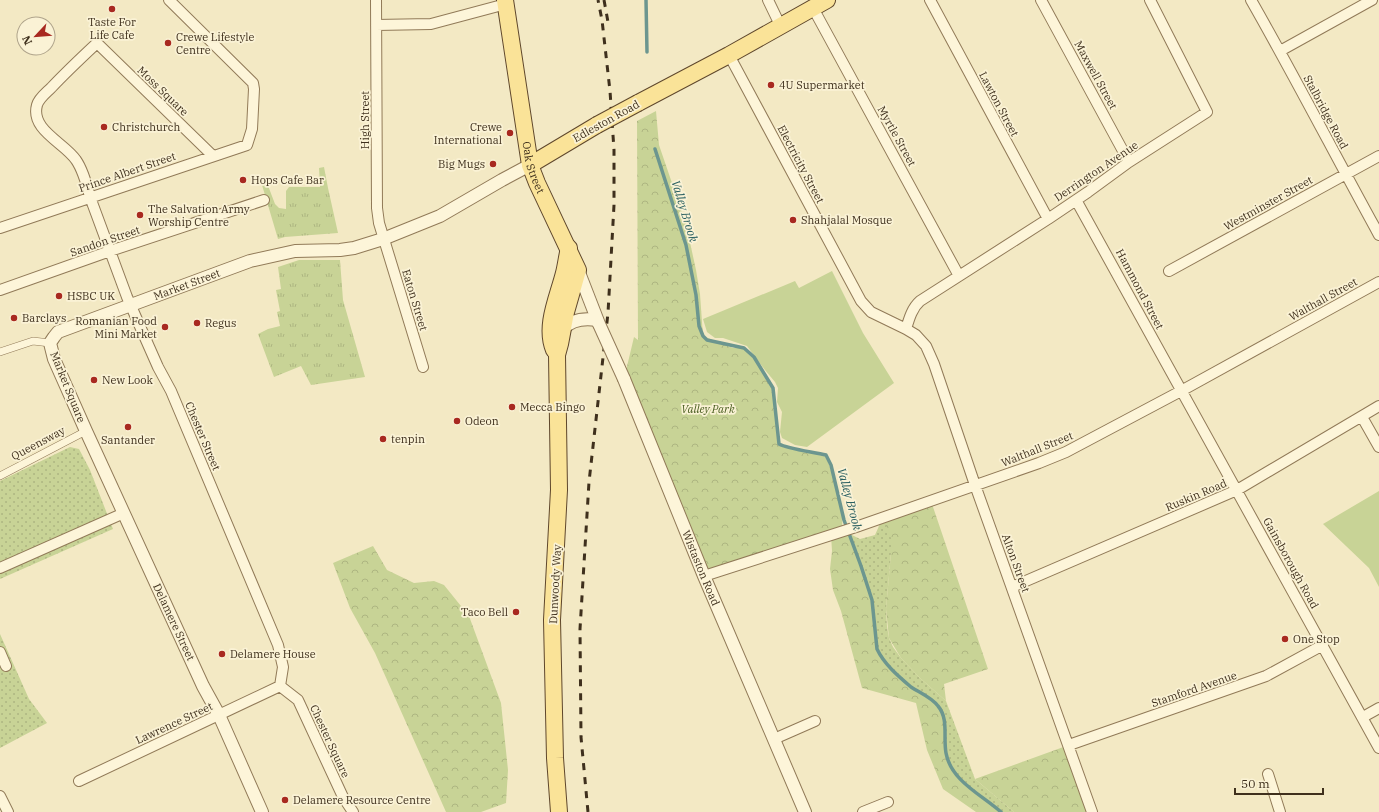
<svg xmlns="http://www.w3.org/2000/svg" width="1379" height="812" font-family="'IBM Plex Serif',serif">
<defs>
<pattern id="grass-tufts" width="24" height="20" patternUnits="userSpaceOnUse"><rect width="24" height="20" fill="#c8d396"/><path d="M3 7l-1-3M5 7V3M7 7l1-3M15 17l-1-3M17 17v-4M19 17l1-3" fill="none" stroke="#adb581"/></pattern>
<pattern id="forest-crowns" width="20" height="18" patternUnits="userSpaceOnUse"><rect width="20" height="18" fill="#c8d396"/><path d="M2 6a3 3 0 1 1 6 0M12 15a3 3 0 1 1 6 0" fill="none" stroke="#adb581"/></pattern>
<pattern id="park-dots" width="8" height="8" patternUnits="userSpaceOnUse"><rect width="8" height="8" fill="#c8d396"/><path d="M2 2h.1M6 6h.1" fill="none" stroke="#adb581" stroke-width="1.8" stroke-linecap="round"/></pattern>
</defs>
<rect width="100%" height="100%" fill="#f3e9c4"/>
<path fill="url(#grass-tufts)" d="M324 167 328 188 338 233 285 237 278 239 262 185 267 183 275 204 279 208 286 209V191L289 187H320L319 168Z
M299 260H340L343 300 365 377 311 385 301 366 274 377 258 334 268 329 280 326 277 312 280 311 276 290 281 289 278 267Z"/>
<path fill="url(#forest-crowns)" d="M656 111 659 145 686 224 696 270 700 294 703 336 733 348H744L754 357 773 388 779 444C788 449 814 452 826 455 833 479 847 507 841 531L848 533 862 569 872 600 878 652 883 661 911 687 931 698 939 706 944 716 946 754 956 773 1001 812H976L943 789 927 750 916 703 862 688 841 611 833 590 830 569 832 551 831 535 704 576 624 379 634 337 638 340 637 121Z
M932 504 988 669 944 684 946 701 920 678 901 658 889 638 886 609 891 553 883 518Z
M373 546 387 570 414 583 434 581 444 585 469 616 501 703 508 770 506 803 481 812H446L375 653 350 608 333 563Z
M1069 745 1092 812H1014L975 779Z"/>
<path fill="url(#park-dots)" d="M70 447 79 449 90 470 113 529 0 579V481Z
M883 517 891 538V553L886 609 887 626 889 638 893 647 901 658 920 678 946 701 975 779 1014 812H1001L963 782 956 773 946 754 944 716 939 706 931 698 911 687 885 663 878 652 872 600 861 566 848 533 860 539 875 535Z
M0 634 29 699 47 723 0 748Z"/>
<path fill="#c8d396" d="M832 271 863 333 894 383 807 447 795 445 782 438 780 432 782 412 777 402 778 388 775 382 765 370 747 346 723 338H715L707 332 703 319 795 281 799 288Z
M1379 491V587L1369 568 1323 524Z"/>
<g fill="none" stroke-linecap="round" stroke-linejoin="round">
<path stroke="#6c968f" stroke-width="3.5" d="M646 0 647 52
M655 149 686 245 696 295 699 326 703 336 707 340 744 348 754 357 773 388 779 444C788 449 814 452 826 455L831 465 844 520 861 566 872 600 877 649C884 664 898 676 911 687 920 693 931 697 938 706 949 719 943 737 946 753 951 781 982 795 1001 812"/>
<defs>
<path id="pedestrian" d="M0 352 33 341 50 343
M0 476 86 431"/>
<path id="minor" d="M376 0 377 208 379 223 423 367
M768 0 781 27
M930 0 1048 219
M1041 0 1129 162
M1251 0C1295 77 1336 157 1379 235
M813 8 959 276
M376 25 431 24 506 4
M1280 51 1372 0
M729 55 861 301 871 312 906 329 916 335 926 346 934 364 975 485 1092 812
M212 155 97 43C81 58 66 72 51 88 46 93 39 98 37 105 30 130 65 143 76 160 83 170 87 185 90 197L127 297 158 367 171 391 278 645 283 667 280 686
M1076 200 1379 748
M0 228 247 145 252 129 254 89 253 83 169 0
M1169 271 1379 156
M0 290 110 251 264 200
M906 329C909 319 912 308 920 301L1048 219 1088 192 1129 162 1207 112 1150 0
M1362 417 1379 447
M0 568 124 513
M704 576 856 527 1039 463 1066 452 1181 391 1379 282
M1012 587 1237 490 1379 406
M0 652 6 666
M280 686 298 700 343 797 353 812
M1363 717 1379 708
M774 739 815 721
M1069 745 1266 676 1323 645
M1268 774 1280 812
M79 781 280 686
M0 796 8 812
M863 812 888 802"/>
<g id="tertiary">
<path d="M578 270 599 324"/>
<path d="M563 329C572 319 584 318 597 320"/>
<path id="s1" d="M624 379 704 576 805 812"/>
<path id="s2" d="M262 812 219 715 203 686 86 431 54 359 50 343 54 337 58 332 250 261 295 251 340 250 354 248 383 239 440 216 502 180 530 165"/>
</g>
<g id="primary">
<path id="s3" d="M505 0 530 165 537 183 578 270 566 312 560 344 557 355 559 490 552 620 555 758 559 812"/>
<path d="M638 103 729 55 827 0"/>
<path d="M530 165 597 125"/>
<path d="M554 350C544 326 558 297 564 273 566 265 567 256 569 248"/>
</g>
</defs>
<use href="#pedestrian" stroke="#917a58" stroke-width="8"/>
<use href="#minor" stroke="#917a58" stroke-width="12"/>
<use href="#tertiary" stroke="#917a58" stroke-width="14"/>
<use href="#primary" stroke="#5f472c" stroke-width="18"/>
<use href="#pedestrian" stroke="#fdf5d9" stroke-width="7"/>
<use href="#minor" stroke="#fdf5d9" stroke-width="10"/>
<use href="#tertiary" stroke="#fdf5d9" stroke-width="12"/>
<use href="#primary" stroke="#fae398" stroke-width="16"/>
<path stroke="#3f301d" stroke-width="3" stroke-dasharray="7 7" stroke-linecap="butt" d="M604 0 608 22
M588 812 581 737 580 629 589 482 608 313 614 205V150L610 91 602 20 598 0"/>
<defs>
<path id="tertiary-bridge" d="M599 324 624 379"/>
<path id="primary-bridge" d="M597 125 638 103"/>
</defs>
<use href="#tertiary-bridge" stroke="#917a58" stroke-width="14" stroke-linecap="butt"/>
<use href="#primary-bridge" stroke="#5f472c" stroke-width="18" stroke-linecap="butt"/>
<use href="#tertiary-bridge" stroke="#fdf5d9" stroke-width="12"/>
<use href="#primary-bridge" stroke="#fae398" stroke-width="16"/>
</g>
<g fill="#a82920" stroke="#faf2d5" stroke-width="1.5">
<circle cx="112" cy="9" r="4"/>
<circle cx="168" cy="43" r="4"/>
<circle cx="771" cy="85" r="4"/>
<circle cx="104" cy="127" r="4"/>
<circle cx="510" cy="133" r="4"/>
<circle cx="493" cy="164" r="4"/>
<circle cx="243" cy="180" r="4"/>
<circle cx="140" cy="215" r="4"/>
<circle cx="793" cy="220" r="4"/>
<circle cx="59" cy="296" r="4"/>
<circle cx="14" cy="318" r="4"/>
<circle cx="197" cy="323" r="4"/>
<circle cx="165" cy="327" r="4"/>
<circle cx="94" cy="380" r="4"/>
<circle cx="512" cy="407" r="4"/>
<circle cx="457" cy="421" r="4"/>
<circle cx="128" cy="427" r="4"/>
<circle cx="383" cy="439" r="4"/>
<circle cx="516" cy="612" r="4"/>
<circle cx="1285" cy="639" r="4"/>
<circle cx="222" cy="654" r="4"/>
<circle cx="285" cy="800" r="4"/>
</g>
<g text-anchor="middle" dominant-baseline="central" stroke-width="3.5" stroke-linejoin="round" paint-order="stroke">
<g font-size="11" fill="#3f301d" stroke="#faf2d5" text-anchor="start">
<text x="112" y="22" text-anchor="middle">Taste For<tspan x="112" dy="13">Life Cafe</tspan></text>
<text x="176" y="37">Crewe Lifestyle<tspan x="176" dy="13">Centre</tspan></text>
<text x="779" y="85">4U Supermarket</text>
<text x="112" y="127">Christchurch</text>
<text x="502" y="127" text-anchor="end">Crewe<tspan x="502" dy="13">International</tspan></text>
<text x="485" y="164" text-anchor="end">Big Mugs</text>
<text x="251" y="180">Hops Cafe Bar</text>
<text x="148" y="209">The Salvation Army<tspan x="148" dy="13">Worship Centre</tspan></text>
<text x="801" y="220">Shahjalal Mosque</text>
<text x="67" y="296">HSBC UK</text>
<text x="22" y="318">Barclays</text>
<text x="157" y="321" text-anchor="end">Romanian Food<tspan x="157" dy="13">Mini Market</tspan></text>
<text x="205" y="323">Regus</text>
<text x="102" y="380">New Look</text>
<text x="520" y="407">Mecca Bingo</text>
<text x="465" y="421">Odeon</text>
<text x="391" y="439">tenpin</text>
<text x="128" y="440" text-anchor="middle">Santander</text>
<text x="508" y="612" text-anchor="end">Taco Bell</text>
<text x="1293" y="639">One Stop</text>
<text x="230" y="654">Delamere House</text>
<text x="293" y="800">Delamere Resource Centre</text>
</g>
<g font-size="11" fill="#3f301d" stroke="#faf2d5">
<text transform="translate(1096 75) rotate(61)">Maxwell Street</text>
<text transform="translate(163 91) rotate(44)">Moss Square</text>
<text transform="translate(999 104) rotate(62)">Lawton Street</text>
<text transform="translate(1326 112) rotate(62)">Stalbridge Road</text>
<text transform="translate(365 120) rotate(-90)">High Street</text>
<text transform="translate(606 121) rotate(-29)">Edleston Road</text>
<text transform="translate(897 136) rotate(61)">Myrtle Street</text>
<text transform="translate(801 164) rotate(62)">Electricity Street</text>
<text stroke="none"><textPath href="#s3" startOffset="170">Oak Street</textPath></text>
<text transform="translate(1096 171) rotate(-34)">Derrington Avenue</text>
<text transform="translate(127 172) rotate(-19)">Prince Albert Street</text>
<text transform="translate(1268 203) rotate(-29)">Westminster Street</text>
<text transform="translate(105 241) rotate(-19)">Sandon Street</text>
<text stroke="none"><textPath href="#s2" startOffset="666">Market Street</textPath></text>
<text transform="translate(1140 289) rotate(62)">Hammond Street</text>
<text transform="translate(1323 299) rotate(-29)">Walthall Street</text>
<text transform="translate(415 300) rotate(73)">Eaton Street</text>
<text transform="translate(68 387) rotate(68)">Market Square</text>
<text transform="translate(203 436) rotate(67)">Chester Street</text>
<text transform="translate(38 443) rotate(-28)">Queensway</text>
<text transform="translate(1037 449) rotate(-22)">Walthall Street</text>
<text transform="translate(1196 495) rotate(-23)">Ruskin Road</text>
<text transform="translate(1016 563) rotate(70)">Alton Street</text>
<text transform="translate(1291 563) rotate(61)">Gainsborough Road</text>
<text stroke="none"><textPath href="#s1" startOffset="204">Wistaston Road</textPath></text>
<text transform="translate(555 584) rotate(-87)">Dunwoody Way</text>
<text transform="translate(174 622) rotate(65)">Delamere Street</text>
<text transform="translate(1194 689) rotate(-19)">Stamford Avenue</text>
<text transform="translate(174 723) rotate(-25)">Lawrence Street</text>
<text transform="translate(330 741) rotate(65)">Chester Square</text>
</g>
<g font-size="11" font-style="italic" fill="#4a5e21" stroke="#faf2d5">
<text x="708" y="409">Valley Park</text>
</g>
<g font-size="12" font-style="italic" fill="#2b6061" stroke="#faf2d5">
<text transform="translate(685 211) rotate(73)">Valley Brook</text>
<text transform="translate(850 499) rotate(75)">Valley Brook</text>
</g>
</g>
<g transform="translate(36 36) rotate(244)"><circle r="19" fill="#faf2d5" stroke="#afa48b"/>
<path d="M0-3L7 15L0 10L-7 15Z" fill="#a82920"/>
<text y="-6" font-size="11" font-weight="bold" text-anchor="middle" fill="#3f301d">N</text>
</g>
<path d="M1235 788v6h88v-6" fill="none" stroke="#3f301d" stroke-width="2"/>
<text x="1241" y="788" font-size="12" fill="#3f301d" stroke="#faf2d5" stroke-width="3" paint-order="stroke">50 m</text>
</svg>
